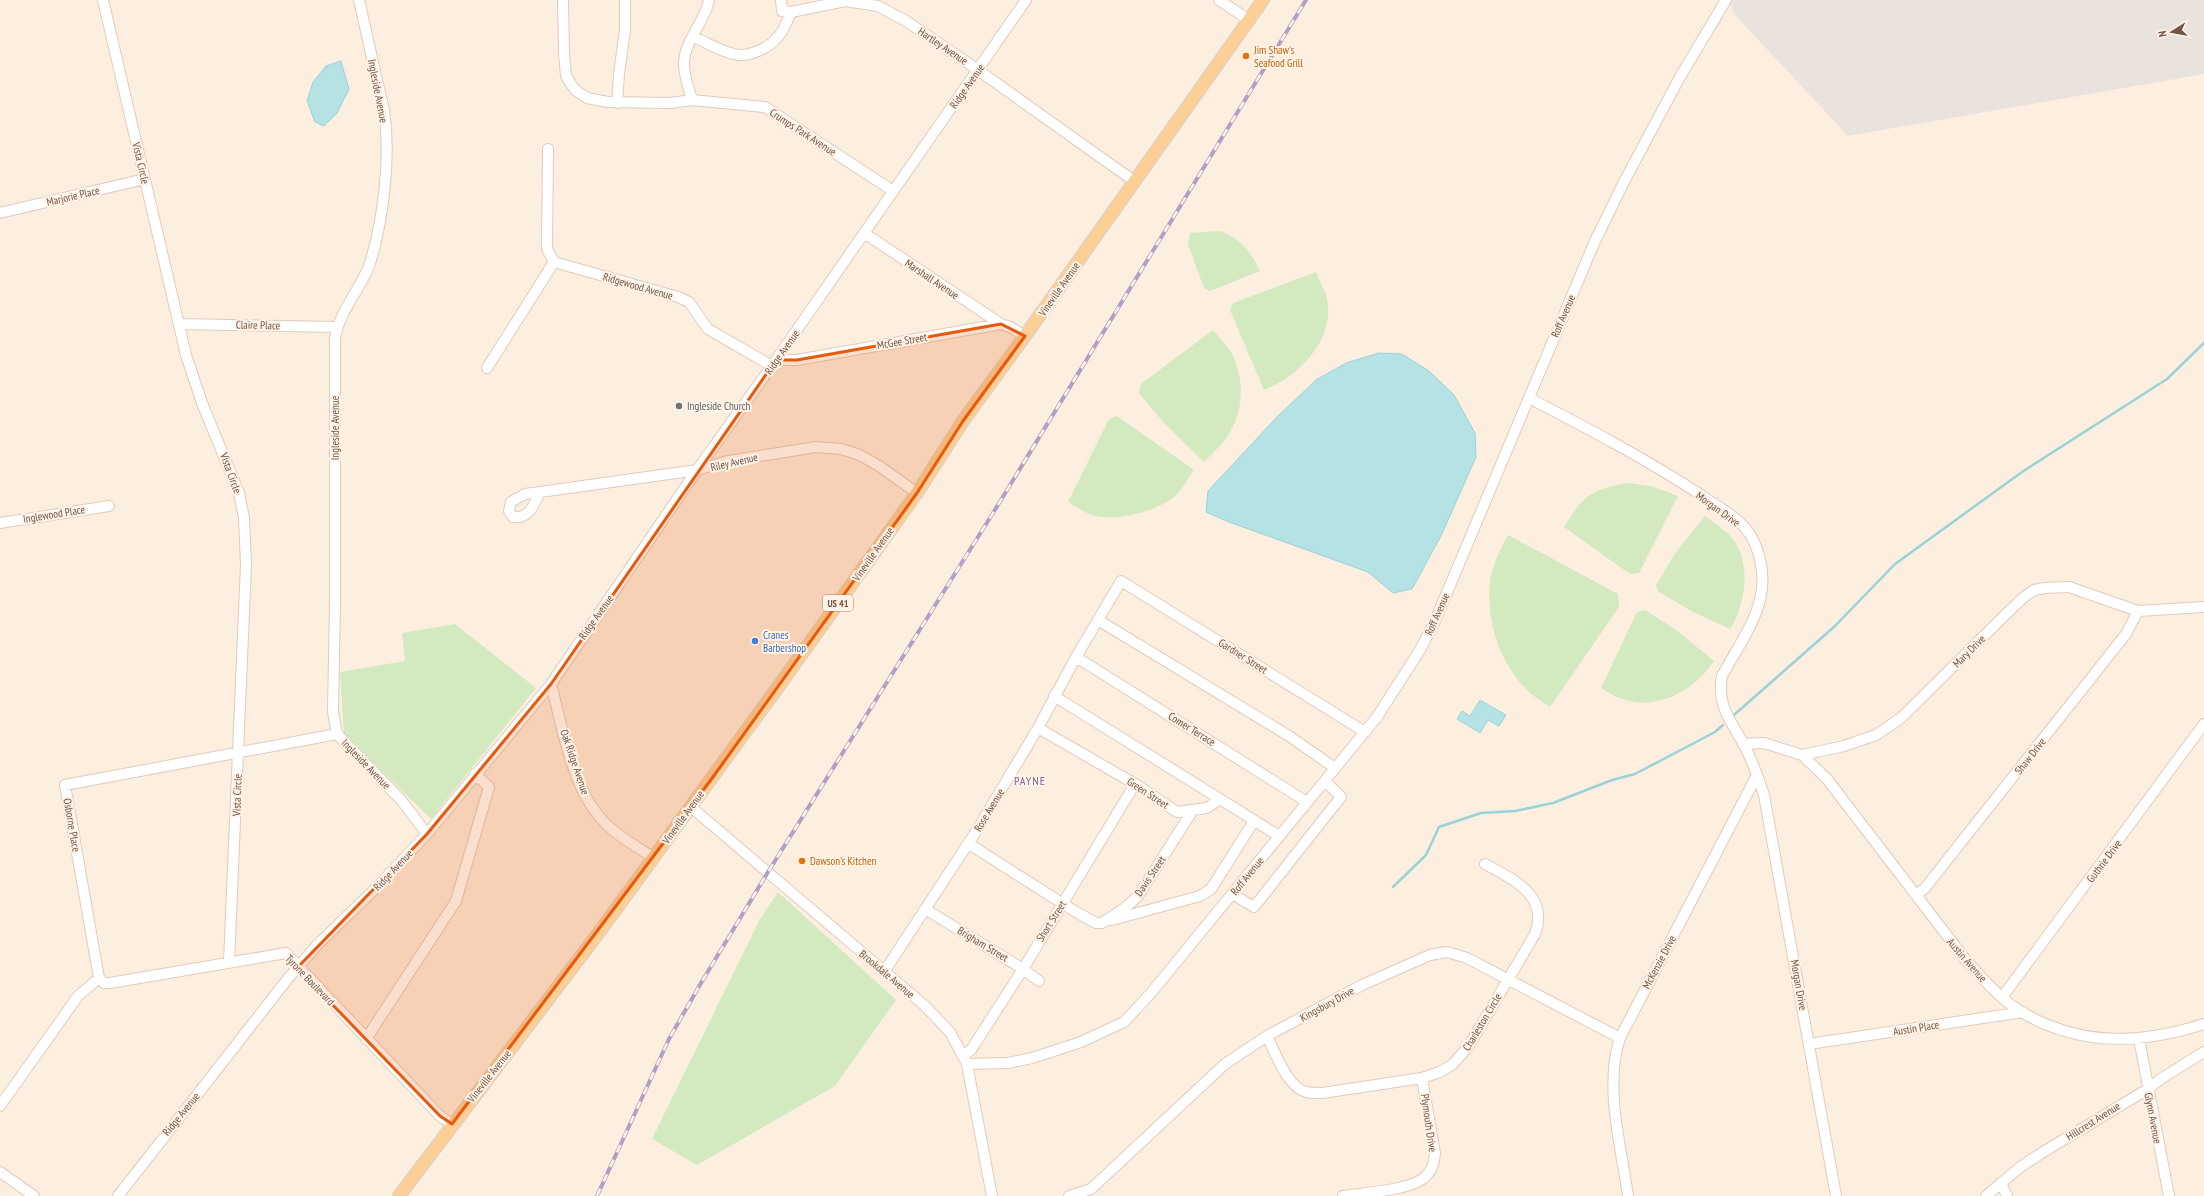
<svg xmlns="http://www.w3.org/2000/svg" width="2204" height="1196" font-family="'PT Sans Narrow',sans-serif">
<rect width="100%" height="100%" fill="#fcefe0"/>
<path fill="#eae2dc" d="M1729 0H2204V74L1848 136 1734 14Z"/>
<path fill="#d3e9bf" d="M1221 231C1243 242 1249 249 1260 271L1210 291 1204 288 1188 244 1190 233Z
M1316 272C1319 279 1323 287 1326 295 1338 337 1300 376 1264 390L1230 310 1233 303Z
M1213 330C1219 338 1228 346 1232 354 1243 375 1244 405 1233 426 1227 440 1215 451 1204 462L1165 424 1139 393 1141 384Z
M1117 416 1194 470C1188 478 1183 488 1176 495 1161 510 1122 520 1101 517 1089 516 1078 508 1068 502L1109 419Z
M1628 483 1651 486 1678 496 1639 573 1630 574 1564 527C1584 495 1590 490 1628 483Z
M1705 516C1715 524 1731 533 1737 545 1750 568 1745 607 1730 629L1691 611 1658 591 1656 585 1676 552Z
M1508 535 1618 594 1619 607 1550 707C1543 702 1534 697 1528 691 1499 662 1486 621 1490 581 1492 565 1501 549 1508 535Z
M1645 610 1675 629 1714 661C1695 690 1658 711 1623 699 1615 697 1608 692 1601 688L1637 612Z
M455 624 536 688 431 819 344 734 340 672 405 661 402 633Z
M778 892 896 1000 835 1086 697 1165 652 1139 760 919Z"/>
<path fill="#b5e2e5" stroke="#9bd2d7" d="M341 61 349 89 337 113 324 126 315 122 307 101 313 82 326 66Z
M1379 353 1402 354 1429 371 1454 395 1475 433 1476 457 1441 536 1412 589 1393 593 1368 572 1229 522 1206 512 1208 491 1277 417 1316 380 1346 363Z
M1480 700 1506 715 1499 726 1488 720 1480 733 1457 719 1462 711 1470 716Z"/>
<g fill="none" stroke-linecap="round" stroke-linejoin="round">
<path stroke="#9bd2d7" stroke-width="2.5" d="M1734 715 1835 626 1895 564 2022 472 2167 379 2204 343
M1393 887 1426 855 1439 827 1481 813 1515 811 1553 803 1612 780 1635 774 1715 732 1723 725"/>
<defs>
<path id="minor" d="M103 0 186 355 202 403 239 493 244 518 246 565 229 962
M359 0C365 27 371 53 377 80 380 93 384 106 385 118 390 162 383 221 370 263 361 290 339 310 335 339V602L333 712 337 734 402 801 427 834
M563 0 564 54 566 76 575 90 587 98 608 102 671 103 692 100 765 107 893 191
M781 0 782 11 791 12 845 1 878 6 906 21 978 70 1134 181
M1219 0 1249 20
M693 37C706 42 720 51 734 54 748 58 769 48 778 37 785 29 787 21 791 12
M692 100C689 89 684 76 684 64 684 41 705 22 709 0
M617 103 619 74 625 30V0
M0 213 145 179
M864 233 1001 324
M554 262 678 297 689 302 708 329 772 366
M180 324 337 327
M776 360H797L1001 324 1010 327 1025 336
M487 368 554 262 547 249 548 149
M1529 398C1589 429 1648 460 1704 497 1719 508 1738 517 1749 533 1759 548 1764 570 1762 588 1759 620 1736 649 1722 676 1716 704 1731 721 1743 743 1749 753 1753 765 1757 775L1620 1038C1604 1086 1621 1146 1628 1196
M540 492C534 505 529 519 513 517L509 511 511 502 525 494 540 492 697 470 728 461 816 447 841 449 860 455 879 466 917 493
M0 523 109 506
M1098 620 1289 736 1335 768
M1076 657 1307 802
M551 684C563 729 571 787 604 822 618 837 638 847 654 858
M1054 696 1220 799
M1038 728 1135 784 1177 812 1207 808 1220 799 1279 836
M1743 744 1764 743 1802 755 1844 746 1876 735 1901 718 2001 619 2024 597 2034 590 2044 588 2069 587 2138 611 2204 607
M1802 755 1827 779 1965 959C1982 978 2001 1000 2023 1013 2083 1047 2141 1044 2204 1024
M1757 775 1764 795 1836 1196
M691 807 924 1005 950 1032 967 1064 992 1196
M969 844 1076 912 1096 923H1102L1125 908 1138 896 1193 810
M1232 894 1254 907 1341 797 1325 781
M1916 895 1925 888 2126 634 2138 611
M925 909 1023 969 1039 981
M1112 920 1200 896 1211 889 1254 821
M884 972 977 830 1038 728 1076 657 1121 581 1365 732
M99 978 104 983H110L286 953 440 1116 452 1124
M2003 996 2204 724
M1267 1036C1275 1052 1287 1087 1306 1092 1311 1093 1317 1093 1322 1093L1422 1078 1440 1072 1453 1064 1468 1047 1535 934C1549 895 1514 880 1485 864
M366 1039 456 901 489 787 475 774
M2139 1039 2169 1196
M1809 1044 2023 1012
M963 1055 971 1050 1023 969 1135 784
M967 1064 1008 1063 1032 1058 1081 1042 1124 1022 1151 993 1377 717 1420 650 1435 621 1595 241 1626 178 1680 77 1726 0
M0 1106 78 996 99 978 65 785 337 734
M0 1172 34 1196
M2001 1183 2007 1196
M118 1196 286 981 318 944 375 889 427 834 551 684 697 470 776 360 1026 0
M1069 1196 1091 1189 1225 1064 1267 1036 1362 985 1430 955 1447 952 1467 958 1620 1038
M1343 1196C1362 1193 1414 1190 1426 1176 1433 1169 1434 1162 1435 1153L1422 1078
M1986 1196 2019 1168 2040 1154 2148 1089 2162 1078 2204 1052"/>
<path id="major" d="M399 1196 597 935 776 690 917 493 963 421 1025 336 1263 0"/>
</defs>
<use href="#minor" stroke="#e0cbbc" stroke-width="12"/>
<use href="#major" stroke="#d8cfcb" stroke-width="14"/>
<use href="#minor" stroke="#fff" stroke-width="10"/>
<use href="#major" stroke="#fccf97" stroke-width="12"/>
<defs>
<path id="rail" d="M597 1196 669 1039 701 983 768 872 993 513 1306 0"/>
</defs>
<use href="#rail" stroke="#b19fc5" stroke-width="4"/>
<use href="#rail" stroke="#fff3e6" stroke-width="2.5" stroke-dasharray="8" stroke-linecap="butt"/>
</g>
<path fill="#e8590c" fill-opacity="0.2" stroke="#e8590c" stroke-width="3" stroke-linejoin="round" d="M1001 324 1025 336 963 421 917 493 713 777 452 1124 440 1116 297 968 427 834 551 684 776 360H797Z"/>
<g fill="#e8710a" stroke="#fff3e6" stroke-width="1.5">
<circle cx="1246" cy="56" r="4"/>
<circle cx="802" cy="861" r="4"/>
</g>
<circle fill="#6b7280" stroke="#fff3e6" stroke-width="1.5" cx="679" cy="406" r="4"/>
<circle fill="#3f7fe0" stroke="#fff3e6" stroke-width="1.5" cx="755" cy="641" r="4"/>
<g text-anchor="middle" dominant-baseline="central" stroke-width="4" stroke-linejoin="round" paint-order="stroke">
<rect fill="#fff3e6" stroke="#9d8477" stroke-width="1" x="823" y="595" width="30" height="16" rx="3"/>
<g font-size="10" font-weight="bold" fill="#735447">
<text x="838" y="603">US 41</text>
</g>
<g font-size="11" fill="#735447" stroke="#fff3e6">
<text transform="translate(943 46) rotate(34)">Hartley Avenue</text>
<text transform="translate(967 86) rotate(-55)">Ridge Avenue</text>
<text transform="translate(378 91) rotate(79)">Ingleside Avenue</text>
<text transform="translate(803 132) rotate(33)">Crumps Park Avenue</text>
<text transform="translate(141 163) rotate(77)">Vista Circle</text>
<text transform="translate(73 196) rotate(-13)">Marjorie Place</text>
<text transform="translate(932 279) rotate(34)">Marshall Avenue</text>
<text transform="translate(638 286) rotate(16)">Ridgewood Avenue</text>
<text transform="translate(1059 289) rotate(-55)">Vineville Avenue</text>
<text transform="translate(1563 316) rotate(-67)">Roff Avenue</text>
<text transform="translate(258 325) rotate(1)">Claire Place</text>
<text transform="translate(902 341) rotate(-10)">McGee Street</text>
<text transform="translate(782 352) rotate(-55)">Ridge Avenue</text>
<text transform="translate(335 428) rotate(-90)">Ingleside Avenue</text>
<text transform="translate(734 462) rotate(-13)">Riley Avenue</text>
<text transform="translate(231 473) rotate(70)">Vista Circle</text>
<text transform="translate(1718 509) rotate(36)">Morgan Drive</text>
<text transform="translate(54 514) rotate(-9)">Inglewood Place</text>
<text transform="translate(873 554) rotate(-55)">Vineville Avenue</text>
<text transform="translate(1437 614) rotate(-66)">Roff Avenue</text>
<text transform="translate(596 617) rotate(-55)">Ridge Avenue</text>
<text transform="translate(1969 651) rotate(-45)">Mary Drive</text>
<text transform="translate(1243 656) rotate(32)">Gardner Street</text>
<text transform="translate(1192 729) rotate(32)">Comer Terrace</text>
<text transform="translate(2030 756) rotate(-52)">Shaw Drive</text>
<text transform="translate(575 762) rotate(71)">Oak Ridge Avenue</text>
<text transform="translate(366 764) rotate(46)">Ingleside Avenue</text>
<text transform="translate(1148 793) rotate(33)">Green Street</text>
<text transform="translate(237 795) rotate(-88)">Vista Circle</text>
<text transform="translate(989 810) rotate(-59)">Rose Avenue</text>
<text transform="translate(683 817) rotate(-54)">Vineville Avenue</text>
<text transform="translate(72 825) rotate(80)">Osborne Place</text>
<text transform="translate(2104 861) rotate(-53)">Guthrie Drive</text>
<text transform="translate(393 870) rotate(-47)">Ridge Avenue</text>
<text transform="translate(1150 876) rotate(-56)">Davis Street</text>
<text transform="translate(1247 876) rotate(-51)">Roff Avenue</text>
<text transform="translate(1051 921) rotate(-58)">Short Street</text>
<text transform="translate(983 944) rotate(31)">Brigham Street</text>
<text transform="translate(1967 960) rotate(49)">Austin Avenue</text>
<text transform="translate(1659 962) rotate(-62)">McKenzie Drive</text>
<text transform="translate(887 974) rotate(40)">Brookdale Avenue</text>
<text transform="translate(310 980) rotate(46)">Tyrone Boulevard</text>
<text transform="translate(1799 985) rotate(80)">Morgan Drive</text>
<text transform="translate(1327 1004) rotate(-29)">Kingsbury Drive</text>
<text transform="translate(1482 1022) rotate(-59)">Charleston Circle</text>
<text transform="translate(1916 1028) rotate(-9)">Austin Place</text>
<text transform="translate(489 1076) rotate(-52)">Vineville Avenue</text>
<text transform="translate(181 1114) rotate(-51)">Ridge Avenue</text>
<text transform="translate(2153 1118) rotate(79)">Glynn Avenue</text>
<text transform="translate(2093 1121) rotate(-32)">Hillcrest Avenue</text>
<text transform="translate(1429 1123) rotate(82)">Plymouth Drive</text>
</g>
<g font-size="11" fill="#c56008" stroke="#fff3e6" text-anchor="start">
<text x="1254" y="50">Jim Shaw's<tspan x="1254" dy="13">Seafood Grill</tspan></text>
<text x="810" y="861">Dawson's Kitchen</text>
</g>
<g font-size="11" fill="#5b616d" stroke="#fff3e6" text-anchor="start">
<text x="687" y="406">Ingleside Church</text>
</g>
<g font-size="11" fill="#366cbe" stroke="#fff3e6" text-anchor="start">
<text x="763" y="635">Cranes<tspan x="763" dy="13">Barbershop</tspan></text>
</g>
<g font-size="12" letter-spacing="1" fill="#816397" stroke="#fff3e6">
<text x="1030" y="780">PAYNE</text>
</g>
</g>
<g transform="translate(2172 32) rotate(259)" stroke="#fff3e6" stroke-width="3" paint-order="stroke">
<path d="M0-3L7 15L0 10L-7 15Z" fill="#735447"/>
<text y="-6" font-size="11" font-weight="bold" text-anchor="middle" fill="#735447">N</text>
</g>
</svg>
